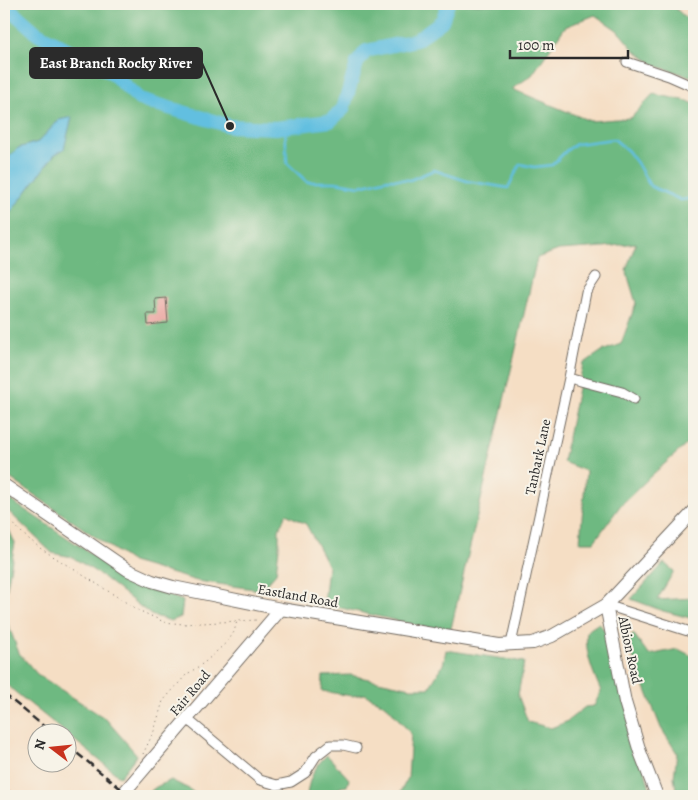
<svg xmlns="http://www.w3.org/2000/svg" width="698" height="800" font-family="Alegreya,serif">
<rect width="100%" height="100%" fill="#f7f3e8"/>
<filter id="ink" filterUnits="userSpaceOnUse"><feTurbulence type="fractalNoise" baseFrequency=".02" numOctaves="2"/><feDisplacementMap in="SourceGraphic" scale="10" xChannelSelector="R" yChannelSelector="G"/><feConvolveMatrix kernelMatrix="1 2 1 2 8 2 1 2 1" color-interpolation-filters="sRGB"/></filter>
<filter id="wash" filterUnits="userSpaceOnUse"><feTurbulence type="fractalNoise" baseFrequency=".0096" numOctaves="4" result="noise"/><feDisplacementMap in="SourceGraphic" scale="20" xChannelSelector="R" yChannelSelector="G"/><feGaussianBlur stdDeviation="1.12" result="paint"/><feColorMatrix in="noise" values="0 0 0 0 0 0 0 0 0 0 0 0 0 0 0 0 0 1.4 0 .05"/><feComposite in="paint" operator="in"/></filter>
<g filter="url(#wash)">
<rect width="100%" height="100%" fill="#f5dec4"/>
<path fill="#6eb981" stroke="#4c7256" d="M4 4H671L694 26V75L689 76 656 66 634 50 617 30 595 15 565 27 532 75 512 89 590 121 631 118 653 94 688 101 694 104V438L653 474 620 506 594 542H580L586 471 563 462 583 364 602 351 621 344 636 303 626 270 636 243 604 247 559 250 537 258 450 633 324 604 328 566 306 524 286 514 279 530V547L276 573 261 590 197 581 132 562 4 474V221L54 155 64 149 59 120 38 142 18 148 4 162Z
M4 496 131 580 183 601 181 617 171 621 151 615 99 574 72 557 52 553 4 507Z
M4 519 15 543 6 593V619L19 653 37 674 106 719 137 755 120 777 68 735V732H65L4 683Z
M664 563 674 571 657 600 694 598V619L663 611 631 599Z
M599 623 606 633 652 796H398L408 778 411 734 388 707 365 694 352 696 322 691 323 676 350 675 411 688H429L443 665 446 650 524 662 518 695 528 722 551 728 566 722 585 707 594 706 601 691C593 672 584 652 587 631Z
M633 633 649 655 678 649 694 657V796H677L674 777 677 753 661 728 628 644Z
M327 755 349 779 347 786 341 787 328 796H307C308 781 315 765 327 755Z
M171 780 189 789 198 796H144L156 787Z"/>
<path fill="#62bfe0" stroke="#467586" d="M72 117 64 149 54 155 4 221V162L18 148 38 142 59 120Z"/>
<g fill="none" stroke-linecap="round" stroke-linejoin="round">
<path stroke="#62bfe0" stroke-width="2.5" d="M285 127 287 163 307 182H335L360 186 388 179 410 180 434 170 467 181 508 188 520 164 534 167 552 165 567 150 576 144 614 139 628 151 637 163 650 186 681 200 694 198"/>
<path stroke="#62bfe0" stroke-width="14" d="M4 4 37 33 112 73 139 99 230 126 276 128 330 121 343 109 357 63 366 51 416 40 442 21 448 4"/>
</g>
<g id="blocks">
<path fill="#e9a19d" d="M166 298 168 323 148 325 147 314H156L155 299Z"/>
</g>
</g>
<g filter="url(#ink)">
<use href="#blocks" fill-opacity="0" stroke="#726a61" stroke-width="1"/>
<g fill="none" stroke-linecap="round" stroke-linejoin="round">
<defs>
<path id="street" d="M627 62 669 76 694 87
M569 378 622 392 634 399
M606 605 694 633
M511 644 569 378 586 292 596 277
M187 719 260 780 277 785 291 782 305 773 316 756 330 745H343L356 748
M4 794 8 796"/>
<path id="secondary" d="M4 485 128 570 152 581 173 587 281 609 499 645 533 643 552 636 606 605 694 511
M606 605 625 702 640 752 657 796
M121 796 281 609"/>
</defs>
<use href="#street" stroke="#726a61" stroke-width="11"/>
<use href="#secondary" stroke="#726a61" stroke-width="14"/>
<path stroke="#726a61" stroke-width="1" stroke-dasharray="1 4" stroke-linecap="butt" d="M4 514 24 535 40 548 138 610 164 622 183 624 257 620
M143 754 154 731 163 701 186 675 205 662 228 641 234 632 237 621"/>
<use href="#street" stroke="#fff" stroke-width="9"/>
<use href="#secondary" stroke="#fff" stroke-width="12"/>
<path stroke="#2b2b2b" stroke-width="2.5" stroke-dasharray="8 4" stroke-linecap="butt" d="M4 694 51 732
M68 746 130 796"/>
</g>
</g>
<g text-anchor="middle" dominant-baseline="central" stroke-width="4" stroke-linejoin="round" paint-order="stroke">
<g font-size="14" fill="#2b2b2b" stroke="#f7f3e8">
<text transform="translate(538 457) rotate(-78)">Tanbark Lane</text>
<text transform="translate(298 596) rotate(10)">Eastland Road</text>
<text transform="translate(630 650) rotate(78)">Albion Road</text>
<text transform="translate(190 693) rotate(-50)">Fair Road</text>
</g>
</g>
<path fill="none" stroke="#2b2b2b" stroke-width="2" d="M230 126L202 63"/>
<circle fill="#2b2b2b" stroke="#f7f3e8" stroke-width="2" cx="230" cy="126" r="5"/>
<rect fill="#2b2b2b" stroke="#2b2b2b" stroke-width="2" x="30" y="48" width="172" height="30" rx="5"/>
<g font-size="15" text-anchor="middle" font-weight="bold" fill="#fff">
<text x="116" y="68">East Branch Rocky River</text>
</g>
<rect width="698" height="800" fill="none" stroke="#f7f3e8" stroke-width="20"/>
<g transform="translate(52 748) rotate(286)"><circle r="24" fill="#f7f3e8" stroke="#a5a39c"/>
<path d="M0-4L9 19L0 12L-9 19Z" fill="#c8321e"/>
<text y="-8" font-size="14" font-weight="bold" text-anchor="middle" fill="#2b2b2b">N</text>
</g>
<path d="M510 50v8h118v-8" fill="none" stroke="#2b2b2b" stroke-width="2.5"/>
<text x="518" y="50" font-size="15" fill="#2b2b2b" stroke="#f7f3e8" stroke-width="4" paint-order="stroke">100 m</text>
</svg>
